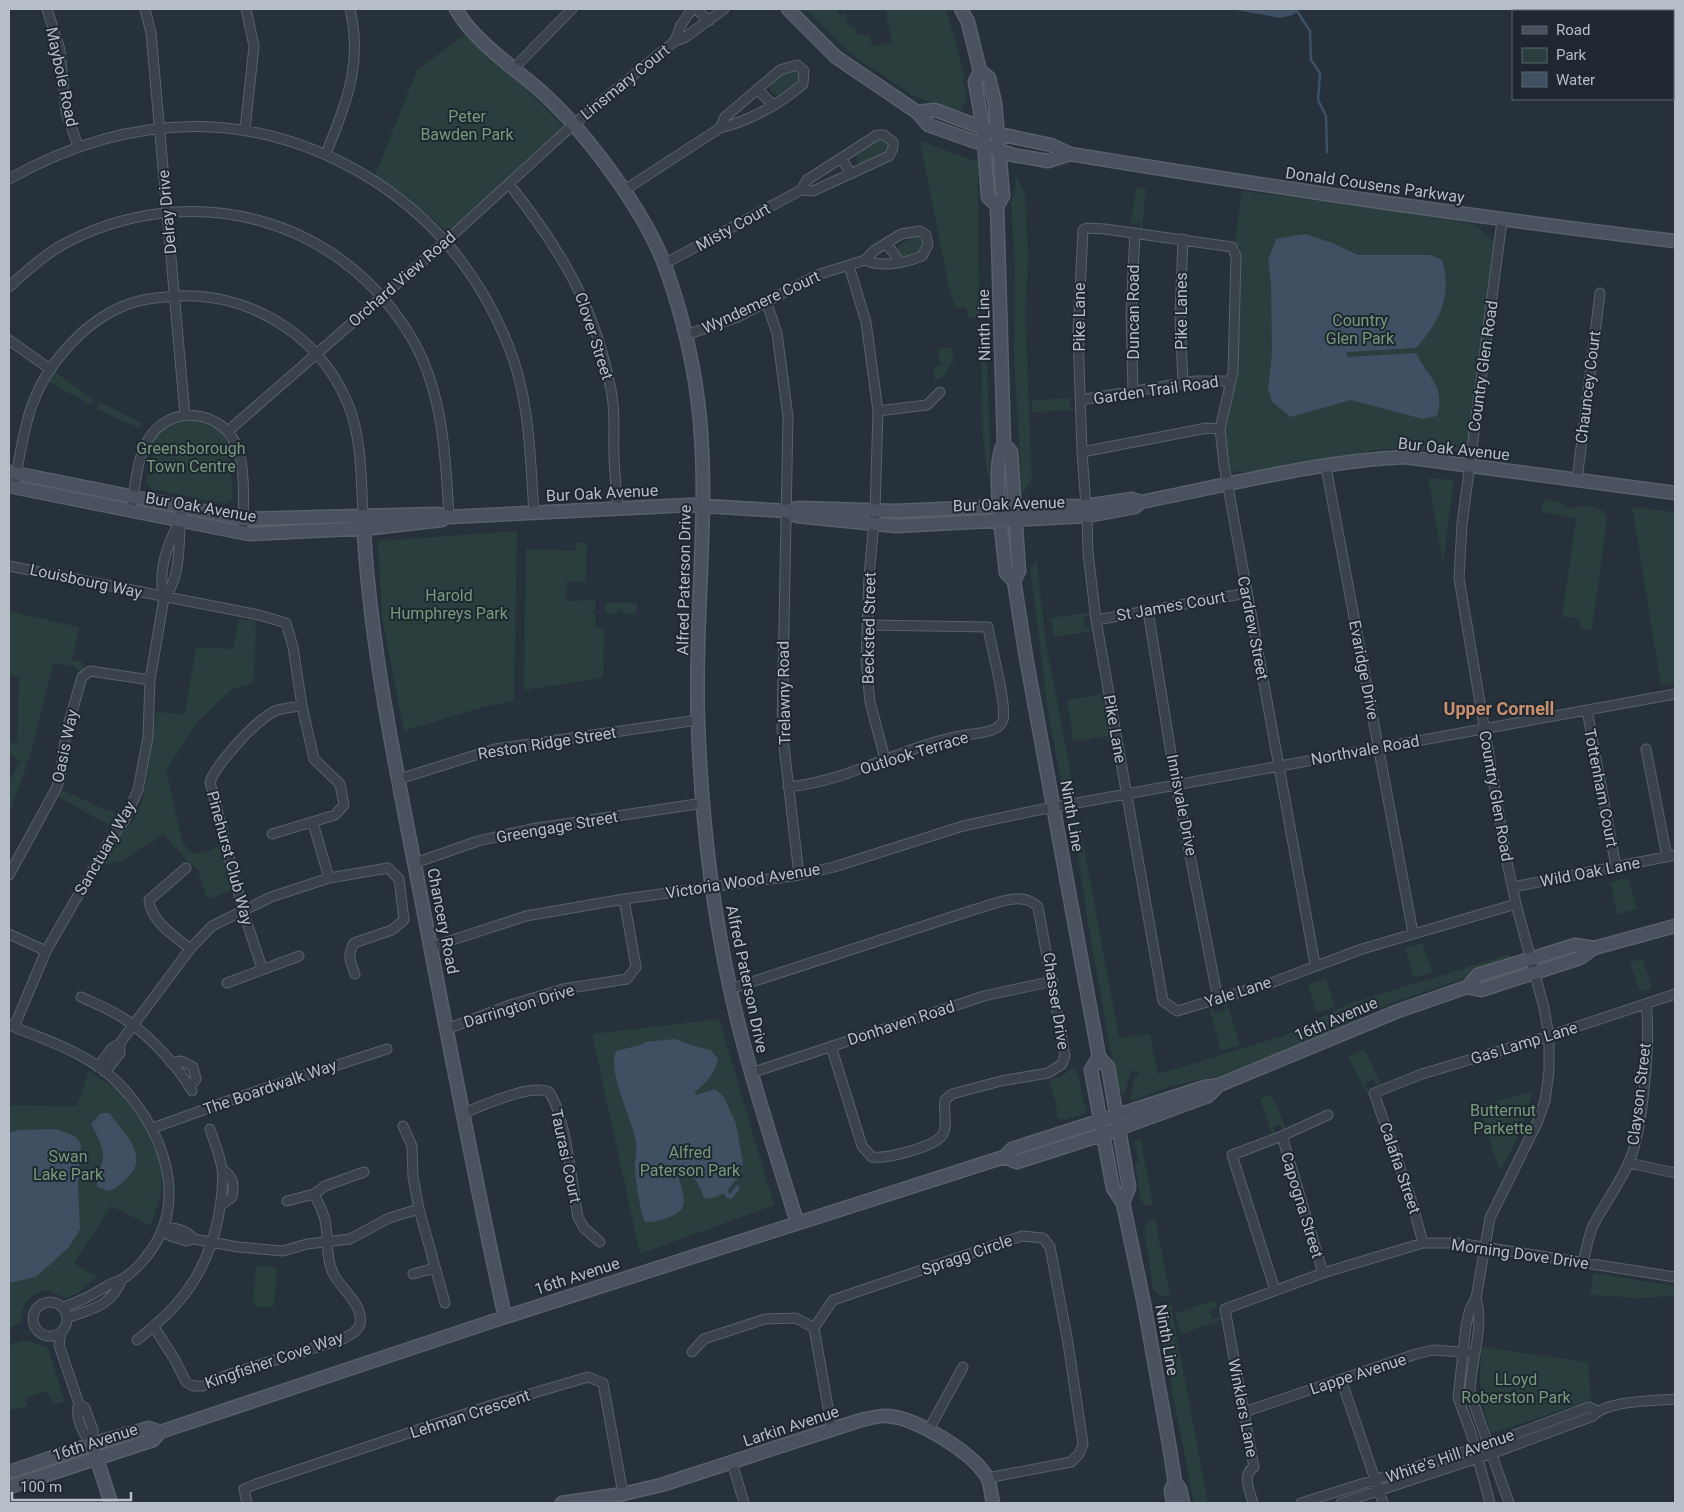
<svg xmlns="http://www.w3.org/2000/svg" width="1684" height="1512" font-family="Roboto,sans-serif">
<rect width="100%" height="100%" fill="#26313b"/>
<path fill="#293e3d" d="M805 9H837L839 15 845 13 848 25 857 29V35H868L874 46 892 43 885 9H946L965 76 963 80 967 99 960 111 953 113 913 95 857 59Z
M468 32 563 126 561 130 447 232 405 195 375 175 417 70Z
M797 69 800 72 799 84 778 96 770 91C771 80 787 70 797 69Z
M880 138 890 144 889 151 860 164 857 163 856 154Z
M920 141 978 162 979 318H969L966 308 955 307 948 283Z
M1016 175 1025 195 1028 260 1025 312 1032 480 1022 493 1014 359 1015 268 1011 197H1014Z
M1136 188 1146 189 1142 230H1139L1140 223H1133L1130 229Z
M1242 191 1360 206 1473 224 1495 242 1468 447 1458 451 1383 449 1246 472 1230 471 1224 435 1236 381 1238 364 1240 248 1235 242Z
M914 237H919L925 246 920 253 903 257 897 249 899 245Z
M986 342 991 474H987L983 435 981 357 986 350Z
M952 347 954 360 943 377 935 381 933 367 941 365 938 352 940 349Z
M55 372 94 400 91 405 49 382Z
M1076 398 1070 399V408H1077V410L1032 412V400Z
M100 402 143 424 139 428 96 409Z
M199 419 217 427 231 441 229 452 233 499 224 504 152 489 146 482 154 449 151 447C153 424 180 420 199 419Z
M1428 478 1454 480 1443 563Z
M1544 499 1559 502 1570 509 1587 505 1602 510 1607 518 1592 630 1579 629 1580 618 1562 617 1576 519 1541 512Z
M1632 507 1675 512V682L1661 685Z
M517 531 514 701 483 707 404 731 382 617 378 541Z
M576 543H587L586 582H567L566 601 595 600V611L588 614H595V628H604L603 678 524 690 526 549 576 551Z
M1034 562H1037L1045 636 1073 786 1070 795 1062 787 1048 712 1030 566H1034Z
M606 603H637V611L633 615 619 610 616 614H608L605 611Z
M9 611 79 627 72 660 82 662 85 670 80 673 74 666 53 663 30 755 9 814V780L21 761 9 754V743H17L19 677 9 676Z
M1091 612V616L1083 618 1085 628 1093 627 1094 631 1054 637 1051 618Z
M239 619 256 621 254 683 231 690 196 724 166 771 183 844 195 854 222 846 232 891 211 898 206 896 198 869 187 861 164 834 122 861 100 866 115 839 133 822 142 802 150 761 156 712 185 714 196 647 233 649Z
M1104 694 1112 742H1108L1107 736 1073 741 1067 700Z
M62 790 102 808 124 815 113 827 58 797Z
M1081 841H1083L1119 1038 1150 1034 1158 1074 1283 1036 1348 1004 1510 954 1508 963 1389 1004 1242 1071 1171 1086 1137 1099H1130L1134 1080 1139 1073 1131 1070 1124 1096 1117 1087 1088 924 1078 853 1083 852Z
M1628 878 1637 909 1617 914 1611 882Z
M1422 943 1433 972 1414 978 1405 948Z
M1643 959 1652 989 1640 992 1630 962Z
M1326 979 1335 1007 1316 1013 1308 984Z
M1224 1002H1226L1240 1045 1221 1051 1209 1006H1212L1214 1013 1225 1011Z
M719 1019 774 1205 640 1254 592 1034Z
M1364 1049 1382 1087 1379 1089 1373 1079 1365 1083 1370 1093 1367 1094 1348 1057Z
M1073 1067C1084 1079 1078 1094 1087 1108L1086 1113 1065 1120 1057 1118 1056 1103 1049 1080 1061 1077Z
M89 1071 119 1091 143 1124 161 1164V1193L151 1226 111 1206 74 1263 97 1277 78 1293 65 1298 48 1290C29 1294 22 1303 21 1322L9 1328V1105L77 1106Z
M1532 1091C1527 1120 1514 1145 1500 1171L1478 1106Z
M1271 1094 1288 1132 1284 1133 1280 1124 1273 1127 1276 1136 1273 1137 1260 1099Z
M1141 1138V1139L1153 1205H1145L1141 1200 1135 1163 1139 1162 1134 1141Z
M1155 1218 1170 1295C1162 1297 1158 1296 1153 1289L1144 1228 1149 1221Z
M261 1265 274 1267 277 1270 274 1304 271 1307H257L253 1301 256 1268Z
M1593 1273 1675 1286V1296L1639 1298 1590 1295Z
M1215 1300 1218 1306 1209 1310 1213 1319 1220 1317 1222 1320 1181 1334 1175 1313Z
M1171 1305 1208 1503H1194L1158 1319 1162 1309Z
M26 1340 48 1348 65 1402 53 1404 46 1391 25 1398 28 1406 9 1411V1345Z
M1482 1347 1588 1362 1591 1400 1491 1434C1481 1399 1477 1384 1482 1347Z"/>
<path fill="#3e5062" d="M1231 9H1298V11L1293 15 1280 18Z
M1305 234 1333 243 1358 255H1431L1442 260C1453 295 1439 323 1416 348L1347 352V357L1416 353C1428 378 1446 385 1437 416L1423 419 1351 400 1291 417 1272 402 1268 389 1272 352 1271 282 1268 260 1276 239Z
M675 1039C688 1043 698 1048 711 1050L718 1059C716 1074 704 1084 694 1093L697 1095 715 1089 724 1097 736 1124 743 1163 738 1177 727 1191 730 1194 736 1186 739 1185V1190L731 1199 727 1198 723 1193 716 1197 705 1199C700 1188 697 1175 683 1173L679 1178C680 1185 686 1198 683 1206 680 1216 656 1223 645 1222 640 1212 634 1172 635 1161 636 1155 637 1149 636 1142 632 1118 607 1073 616 1051L644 1044 645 1042Z
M101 1113H109C123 1131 150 1156 128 1177 122 1183 117 1188 109 1191L97 1187C97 1176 99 1172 102 1163 106 1149 97 1136 91 1124Z
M56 1129 75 1136 81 1144 78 1183 80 1229 69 1247 36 1277 9 1283V1133L18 1130Z"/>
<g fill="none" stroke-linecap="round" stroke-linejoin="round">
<path stroke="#3e5062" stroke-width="2.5" d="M1297 11 1310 31 1311 60 1320 73 1318 100 1326 116 1327 152"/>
<defs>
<path id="street" d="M47 9 60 50 66 112 78 146
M145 9 151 33 185 415
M696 9 709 21
M675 41 681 25 692 9
M515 67 572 9
M757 89 773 105
M245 129 254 46 246 9
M326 154C346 102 363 66 350 9
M841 158 851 174
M9 179C130 111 257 106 376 182 437 222 481 277 508 345 530 398 530 456 534 513
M509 184C561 250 595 306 611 390 616 412 613 433 614 455 614 473 617 490 618 508
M623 191 720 128C749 121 780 104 803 84L804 71 797 65 780 70 725 117 720 128
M886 243 900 262
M664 264 801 190 813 191 889 156 893 148V142L884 135H877L807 180 801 190
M849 266 866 322 878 411 875 511 869 576 866 661 870 702 885 759
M9 287C25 272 43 256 62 245 189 176 344 216 415 344 443 395 446 460 449 517
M766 301 777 333 788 417 782 729 799 875
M686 335 738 317 817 275 865 260 875 250 901 234 920 231 926 235 928 245 922 256C905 263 882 268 865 260
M9 340 50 369
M1183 383 1180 317 1183 239
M1133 392 1131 312 1135 233
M1080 400 1196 381H1231
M878 411 927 405 940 392
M228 431 446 241 574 124 675 41 684 38 724 9
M1082 452 1207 428 1220 429
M1326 467 1413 933
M1577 480 1600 293
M14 487C24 433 27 391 67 348 81 332 101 316 121 307 134 301 151 298 165 297 242 288 318 331 348 404 362 438 361 479 363 516
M1086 506 1082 452 1078 332 1083 230 1087 228 1105 229 1232 247 1236 256 1233 372 1220 429 1224 465 1315 964
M131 511C135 489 136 460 148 440 169 403 224 409 238 449 246 472 243 510 243 534
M1087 516 1088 553 1096 620 1163 1001 1177 1011 1268 984 1362 949 1516 904
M9 566 259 615 286 623 293 647 302 706 314 759 340 784 344 805 335 815 272 834
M164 598C184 574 177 536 182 507
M1148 611 1176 784 1218 999
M1096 620 1247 593
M1587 710 1616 867
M1646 749 1667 857
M399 779 495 749 698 720
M788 787C851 781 904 745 966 735 976 733 999 733 1003 720 1007 703 991 647 988 627L868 625
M313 823 329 878
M415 863 478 841 531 829 703 803
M186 868 149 900C151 922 174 935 190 949
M9 875 56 789 60 778 66 733 82 677 90 671 150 680
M1513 887 1675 855
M9 934 46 951
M431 947 526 916 624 899 799 875 834 867 963 826 1033 811 1675 694
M262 968 243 911 210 782C217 763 256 720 275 711 283 708 294 707 302 706
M227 983 299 956
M730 989 976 909C995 904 1022 890 1038 907L1065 1056 1062 1064 1048 1073 1001 1081 952 1094 945 1100C943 1110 948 1125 943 1134 936 1147 886 1159 872 1157L862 1146 831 1046
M81 997C96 1004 110 1009 123 1018 147 1033 178 1066 192 1091
M9 1025C45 1040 88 1053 116 1081 162 1126 192 1201 146 1257 140 1265 129 1275 121 1280 116 1282 111 1283 107 1286 92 1295 80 1302 63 1307
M14 1027 46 951 110 840 124 821 138 790 148 737 150 680 164 598C157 573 168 543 180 521
M447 1029 510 1005 563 989 627 979 636 967 624 899
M171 1063 181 1061 193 1067 196 1079 190 1087
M98 1067 111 1049 120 1043 190 949 212 926 271 897 329 878 388 868 399 879 404 920 392 930 354 943C347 955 350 962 355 974
M105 1072 120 1053V1043
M751 1073 984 996 1053 981
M463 1113C483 1106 531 1083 549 1092 566 1116 572 1185 578 1217L584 1228 600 1242
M403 1126 412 1146 413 1177 419 1209 445 1303
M153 1128 242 1096 387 1049
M1282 1136 1323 1273
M1629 1163 1675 1173
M287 1201 314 1194 325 1186 364 1172
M221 1205 232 1197C235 1184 233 1177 222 1169
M194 1239C187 1230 174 1227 164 1228L168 1235 186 1241 194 1239 238 1247 283 1251 307 1244 350 1239 389 1218 419 1209
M1423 1243 1411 1199 1374 1093 1422 1074 1549 1036 1675 994
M1583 1263C1586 1251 1588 1237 1593 1226 1604 1204 1619 1185 1629 1162 1643 1130 1651 1039 1646 1004
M413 1274 435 1268
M1275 1290 1232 1155 1282 1136 1328 1115
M1476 1298C1485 1328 1470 1363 1470 1393L1509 1503
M33 1319a17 17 0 1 1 34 0a17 17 0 1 1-34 0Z
M67 1318C92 1309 112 1306 122 1279
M154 1327 175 1360 186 1382 193 1386H203L227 1375 343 1339C349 1335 358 1332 360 1324 364 1304 341 1290 333 1273 325 1256 329 1238 325 1220 323 1211 318 1202 314 1194
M61 1332 59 1345 79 1404C74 1417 83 1434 92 1444
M137 1340C181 1306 206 1274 218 1219 221 1203 224 1185 222 1169 220 1155 214 1142 210 1129
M692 1352 704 1339 765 1319 796 1318 814 1328
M1341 1379 1383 1503
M79 1404 85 1408 93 1430 92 1444
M1244 1412 1416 1354 1433 1350 1474 1353
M929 1429 963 1367
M832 1430 814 1328 833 1300 1022 1236 1043 1238 1050 1247 1068 1343 1083 1444 1079 1454 1071 1462 987 1478
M732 1462 744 1503
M247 1503 244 1489 256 1484 489 1406 588 1377 603 1383 623 1494
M1253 1503C1250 1491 1241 1475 1254 1467L1225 1309 1323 1273 1423 1243H1458L1675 1277
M1301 1503 1498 1441 1589 1407 1598 1411
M1341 1503 1496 1452 1593 1416C1607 1400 1654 1401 1675 1399
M1490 1503 1471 1433 1458 1398 1466 1326 1470 1309 1476 1298 1490 1218 1537 1123 1545 1101 1549 1071V1036L1544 1008 1516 904 1507 862 1459 578 1462 524 1502 221"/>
<path id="secondary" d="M456 9C474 42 518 70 545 95 588 135 645 212 665 266 683 316 695 367 700 420 709 519 694 621 698 721 701 811 711 901 730 988 747 1067 773 1144 797 1222
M788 9 836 57 917 112 928 125 1013 155 1048 161 1070 154
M961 9 968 22 980 71 989 78 995 103 1003 196 997 206 1004 444 1011 452 1019 571 1014 581 1026 657 1099 1057 1108 1067 1129 1187 1123 1203
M980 71 975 82 983 128 988 197 997 206
M917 112 935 110 999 134 1051 145 1070 154C1271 187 1473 217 1675 241
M1004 444C990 462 1004 547 1006 573L1014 581
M9 472 243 519 438 514 449 517 689 505 786 511 797 516 896 526 1087 516 1135 507 1141 502
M9 486 249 534 372 528 442 520
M789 510 798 508 896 511 989 507 1086 506 1132 499 1141 502C1227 485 1319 461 1405 457L1675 493
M363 516C369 643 396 767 420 892 447 1033 474 1176 505 1317
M1467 987 1481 990 1580 958 1594 948 1675 926
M1099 1057 1091 1070 1113 1188 1123 1203 1144 1304 1169 1444 1175 1482 1171 1490 1173 1503
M1004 1157 1017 1162 1104 1134 1208 1096 1219 1085
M95 1453 111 1503
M9 1472 92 1444 149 1428 160 1432
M1175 1482 1180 1489 1183 1503
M9 1487 153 1440 160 1432 505 1317 1004 1157 1012 1149 1205 1087 1219 1085 1398 1011 1467 987 1478 975 1575 945 1594 948
M562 1503 623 1494 661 1485 858 1421C867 1419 878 1415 888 1416 916 1418 972 1452 987 1477 991 1484 991 1496 993 1503"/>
</defs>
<use href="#street" stroke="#58616a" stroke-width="11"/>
<use href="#secondary" stroke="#58616a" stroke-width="15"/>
<use href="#street" stroke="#3a434c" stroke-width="9"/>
<use href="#secondary" stroke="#49525e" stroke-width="12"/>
</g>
<g text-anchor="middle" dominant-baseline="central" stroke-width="4" stroke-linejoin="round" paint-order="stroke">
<g font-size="16" fill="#b6bec7" stroke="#1f2831">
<text transform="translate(62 77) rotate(78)">Maybole Road</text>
<text transform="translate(625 82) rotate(-39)">Linsmary Court</text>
<text transform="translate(1375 185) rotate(8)">Donald Cousens Parkway</text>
<text transform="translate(167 212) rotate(-95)">Delray Drive</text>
<text transform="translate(733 227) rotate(-29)">Misty Court</text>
<text transform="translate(402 279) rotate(-41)">Orchard View Road</text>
<text transform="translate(761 302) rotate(-25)">Wyndemere Court</text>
<text transform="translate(1181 311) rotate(-90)">Pike Lanes</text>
<text transform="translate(1133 312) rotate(-90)">Duncan Road</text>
<text transform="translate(1079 317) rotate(-90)">Pike Lane</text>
<text transform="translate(984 325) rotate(-91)">Ninth Line</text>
<text transform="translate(594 336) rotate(72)">Clover Street</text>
<text transform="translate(1483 366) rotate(-82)">Country Glen Road</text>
<text transform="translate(1588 387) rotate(-83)">Chauncey Court</text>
<text transform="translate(1156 390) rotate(-8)">Garden Trail Road</text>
<text transform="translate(1454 449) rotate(6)">Bur Oak Avenue</text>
<text transform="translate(602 493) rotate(-3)">Bur Oak Avenue</text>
<text transform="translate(1009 504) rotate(-2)">Bur Oak Avenue</text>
<text transform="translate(201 507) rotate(10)">Bur Oak Avenue</text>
<text transform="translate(684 580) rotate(-89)">Alfred Paterson Drive</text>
<text transform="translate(86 581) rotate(12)">Louisbourg Way</text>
<text transform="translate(1171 606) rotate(-10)">St James Court</text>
<text transform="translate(869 628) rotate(-89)">Becksted Street</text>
<text transform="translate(1253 628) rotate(79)">Cardrew Street</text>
<text transform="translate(1364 670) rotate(79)">Evaridge Drive</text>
<text transform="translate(784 693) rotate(-91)">Trelawny Road</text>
<text transform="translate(1115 729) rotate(80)">Pike Lane</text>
<text transform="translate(547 743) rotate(-9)">Reston Ridge Street</text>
<text transform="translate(65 746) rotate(-78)">Oasis Way</text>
<text transform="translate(1365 750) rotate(-10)">Northvale Road</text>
<text transform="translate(914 753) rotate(-17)">Outlook Terrace</text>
<text transform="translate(1601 788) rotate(79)">Tottenham Court</text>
<text transform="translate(1496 796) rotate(80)">Country Glen Road</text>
<text transform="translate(1182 805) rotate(79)">Innisvale Drive</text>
<text transform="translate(1072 816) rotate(80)">Ninth Line</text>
<text transform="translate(557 827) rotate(-10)">Greengage Street</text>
<text transform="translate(105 848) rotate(-60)">Sanctuary Way</text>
<text transform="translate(230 858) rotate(75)">Pinehurst Club Way</text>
<text transform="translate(1590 872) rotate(-11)">Wild Oak Lane</text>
<text transform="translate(743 881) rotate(-9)">Victoria Wood Avenue</text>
<text transform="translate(443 921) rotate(79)">Chancery Road</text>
<text transform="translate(747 979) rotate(78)">Alfred Paterson Drive</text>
<text transform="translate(1238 992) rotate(-18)">Yale Lane</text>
<text transform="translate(1056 1001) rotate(81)">Chasser Drive</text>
<text transform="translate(519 1006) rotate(-17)">Darrington Drive</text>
<text transform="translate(1336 1019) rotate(-23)">16th Avenue</text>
<text transform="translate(901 1023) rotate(-18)">Donhaven Road</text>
<text transform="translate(1524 1043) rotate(-17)">Gas Lamp Lane</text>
<text transform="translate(270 1087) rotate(-19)">The Boardwalk Way</text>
<text transform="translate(1639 1094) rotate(-83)">Clayson Street</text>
<text transform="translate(566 1156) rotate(78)">Taurasi Court</text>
<text transform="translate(1400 1168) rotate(71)">Calafia Street</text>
<text transform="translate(1302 1205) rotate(73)">Capogna Street</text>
<text transform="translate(1520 1254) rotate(8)">Morning Dove Drive</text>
<text transform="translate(967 1255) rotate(-19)">Spragg Circle</text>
<text transform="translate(577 1276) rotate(-18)">16th Avenue</text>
<text transform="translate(1167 1340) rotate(80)">Ninth Line</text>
<text transform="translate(274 1360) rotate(-19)">Kingfisher Cove Way</text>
<text transform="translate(1358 1374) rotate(-18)">Lappe Avenue</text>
<text transform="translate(1243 1408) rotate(79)">Winklers Lane</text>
<text transform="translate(470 1414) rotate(-18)">Lehman Crescent</text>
<text transform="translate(791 1426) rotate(-18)">Larkin Avenue</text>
<text transform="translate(95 1442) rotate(-18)">16th Avenue</text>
<text transform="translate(1450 1456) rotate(-19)">White's Hill Avenue</text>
</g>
<g font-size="16" fill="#769a7c" stroke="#1f2831">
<text x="467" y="116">Peter<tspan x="467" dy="18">Bawden Park</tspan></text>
<text x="1360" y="320">Country<tspan x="1360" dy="18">Glen Park</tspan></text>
<text x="191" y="448">Greensborough<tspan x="191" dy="18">Town Centre</tspan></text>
<text x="449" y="595">Harold<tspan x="449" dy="18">Humphreys Park</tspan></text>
<text x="1503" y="1110">Butternut<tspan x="1503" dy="18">Parkette</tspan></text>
<text x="690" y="1152">Alfred<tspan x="690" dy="18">Paterson Park</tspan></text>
<text x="68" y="1156">Swan<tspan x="68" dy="18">Lake Park</tspan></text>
<text x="1516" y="1379">LLoyd<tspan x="1516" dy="18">Roberston Park</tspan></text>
</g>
<g font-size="18" font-weight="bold" fill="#ca8f6e" stroke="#1f2831">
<text x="1499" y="708">Upper Cornell</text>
</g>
</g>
<rect width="1684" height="1512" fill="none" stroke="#b6bec7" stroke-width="20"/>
<rect x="1512" y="10" width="162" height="90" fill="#1f2831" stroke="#5b646d"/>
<rect x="1522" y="26" width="25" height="8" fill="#49525e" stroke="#5b646d"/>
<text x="1556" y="35" font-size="15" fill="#b6bec7">Road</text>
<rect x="1522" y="48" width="25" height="15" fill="#293e3d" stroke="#5b646d"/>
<text x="1556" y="60" font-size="15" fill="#b6bec7">Park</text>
<rect x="1522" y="72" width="25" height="15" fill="#3e5062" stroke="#5b646d"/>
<text x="1556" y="85" font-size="15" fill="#b6bec7">Water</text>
<path d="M12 1492v8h119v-8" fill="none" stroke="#b6bec7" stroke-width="2.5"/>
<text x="20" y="1492" font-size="15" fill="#b6bec7" stroke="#1f2831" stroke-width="4" paint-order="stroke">100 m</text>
</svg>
